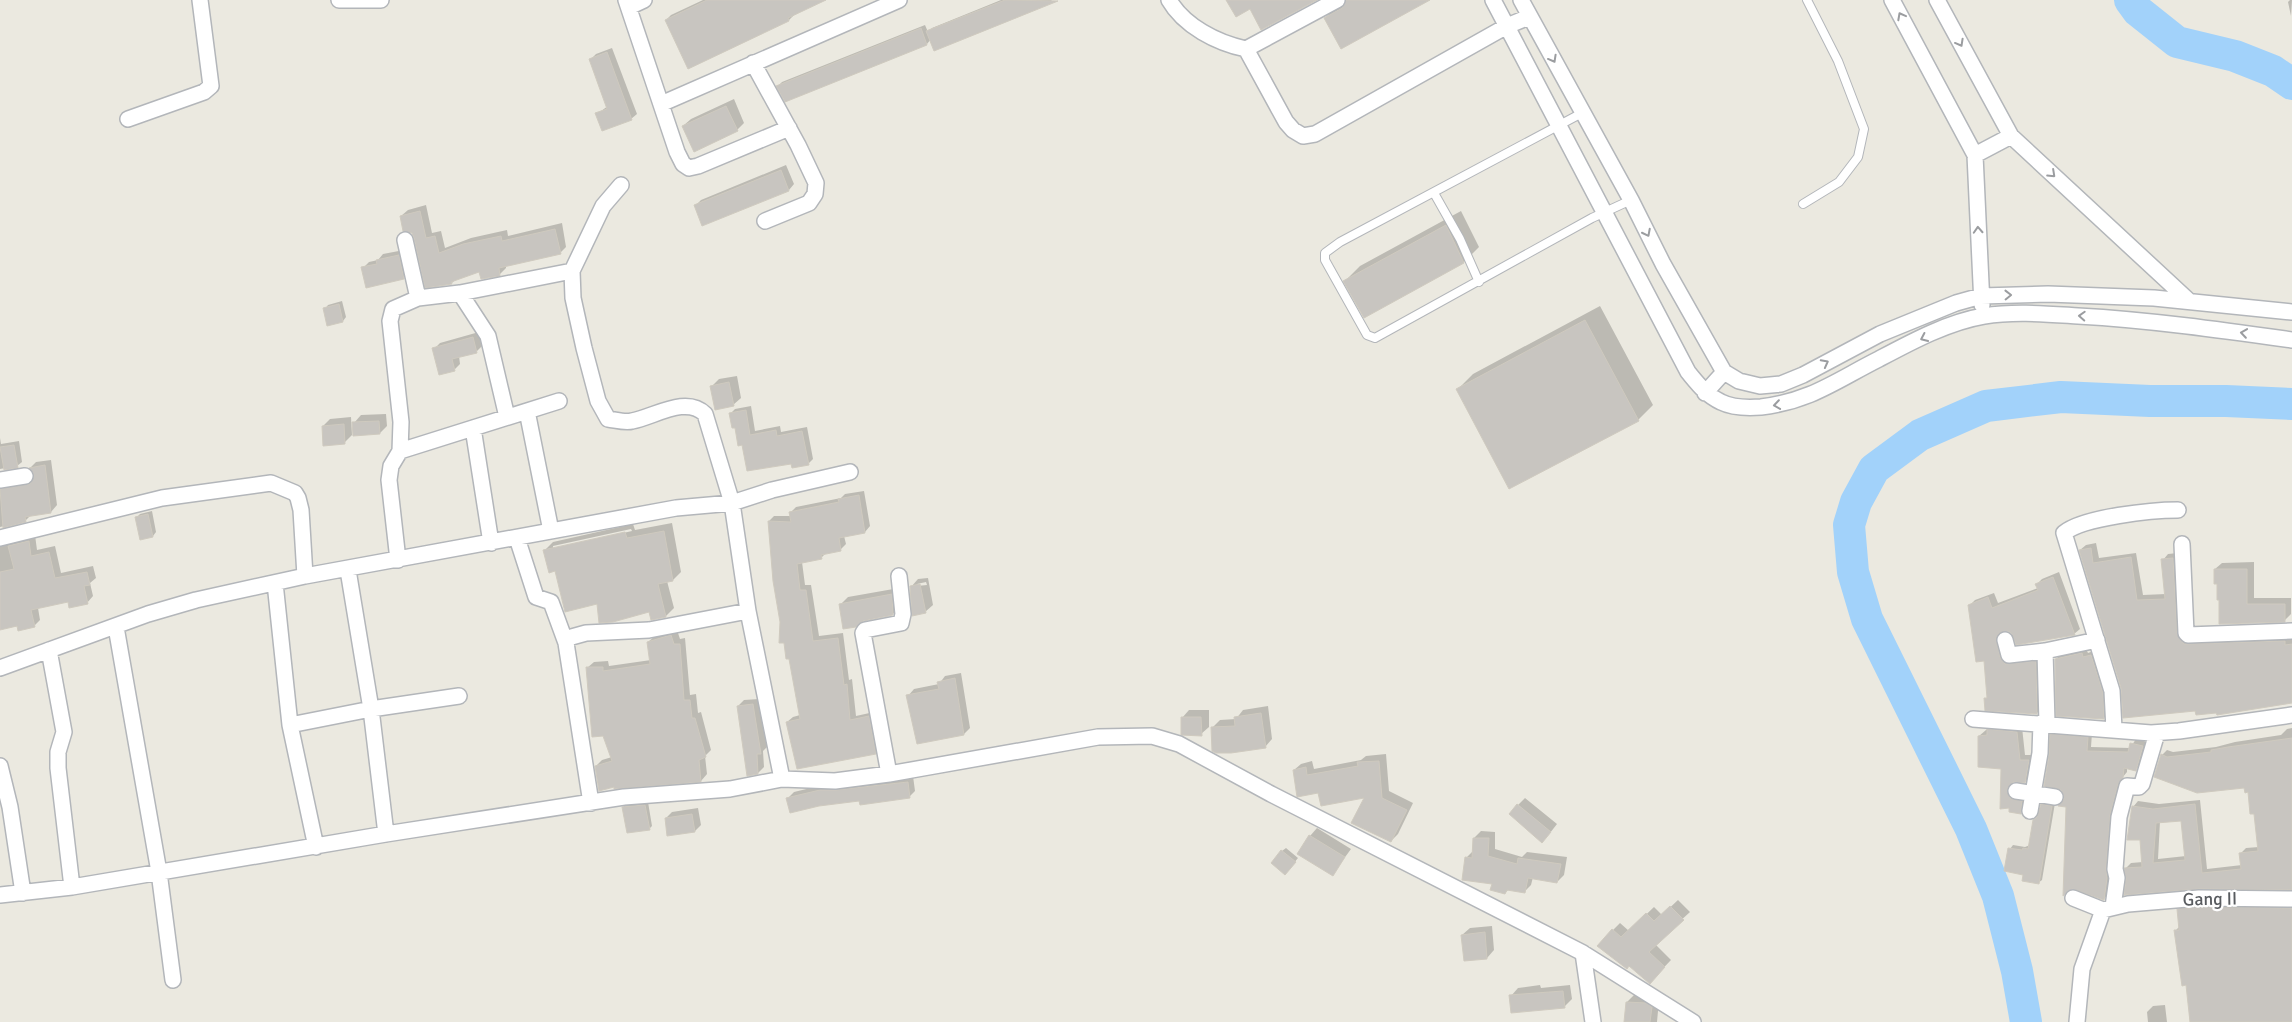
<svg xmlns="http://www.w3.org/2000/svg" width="2292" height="1022" font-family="Signika,sans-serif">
<rect width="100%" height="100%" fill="#ebe9e0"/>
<path fill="#0003" fill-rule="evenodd" d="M703 0H824L795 14 789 20 689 68 666 20 671 15Z
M1001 0H1052L1049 3 931 39 927 44 785 100 778 86 782 82 925 25 928 32 932 28Z
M1348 0H1425L1325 18 1337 6Z
M2290 0H2292L2291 16 2288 2Z
M612 48 637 114 631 119 597 114 608 106 591 59 596 54Z
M734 99 744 123 737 130 683 126 691 119Z
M786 165 794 184 789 190 695 206 701 200Z
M426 205 432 233 441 231 445 248 471 238 507 230 508 236 562 223 566 247 560 253 506 266V268L500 274 482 278 480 270 456 279 452 283 401 216 408 210Z
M1461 211 1479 247 1464 262 1364 316 1345 281 1360 266Z
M404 250 409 272 403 278 363 268 369 262 378 260 383 254Z
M342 301 346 317 343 321 328 325 325 309 328 305Z
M1600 306 1653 405 1638 420 1458 389 1473 374Z
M479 332 482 346 476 352 459 356 460 364 454 370 434 349 440 343Z
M737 376 741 398 733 405 712 386 719 379Z
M751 406 755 431 780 426 781 432 807 427 813 459 808 464 792 463 743 443 730 414 735 409Z
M386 414 387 426 380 433 354 423 361 415Z
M351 417 352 435 344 443 323 426 330 419Z
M0 438 1 444 19 441 22 462 17 466 0 469Z
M51 460 57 505 51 512 31 515 25 521 0 527V488L5 483 34 478 36 475 30 468 36 462Z
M864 491 870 526 865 532 844 536 846 544 840 550 827 552 821 558 802 562 805 585H811L819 636 843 633 849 680 852 679 856 716 874 712 881 748 875 753 787 722 793 717 800 715 790 658 781 622 774 580 769 521 774 516H791L790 513 796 507 841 498 845 494Z
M152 511 156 532 153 536 141 538 137 517 140 514Z
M672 523 681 572 673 580 667 581 674 608 666 616 652 619 650 611 598 603 556 570 545 550 553 542 633 524 635 530ZM631 529 632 531 553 549V546Z
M35 535 37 550 55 546 61 573 93 566 96 578 90 583 93 596 87 603 69 600 38 608 40 620 34 626H18L0 629V538Z
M2096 543 2099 558 2136 553 2143 595 2166 594 2163 560 2168 554 2178 553 2182 627 2290 636V640H2292V702L2217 711 2196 709 2122 688 2080 550 2086 545Z
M2254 562V598H2291V614L2284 621 2220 599 2215 569 2222 563Z
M2059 572 2080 629 2074 634 2013 633 2008 630 2001 631 2005 652 2041 657 2042 708 2037 713 1986 699 1988 696 1985 660 1969 606 1975 600 1994 593 1998 603 2038 588 2037 584 2042 579Z
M928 578 933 605 925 612 911 587 918 579ZM926 582 927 585 917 586V584Z
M899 588 900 606 893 614 840 605 848 597Z
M677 630 680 639 685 638 690 695 696 694 698 713 701 712 711 750 705 756 707 774 701 781 596 766 602 760 612 757 587 668 594 662 608 661 609 666 651 660 648 642 655 636Z
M2086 649 2088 653 2096 650 2107 687 2109 713 2104 718 2056 659 2061 654Z
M961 673 970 728 964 734 908 696 914 689 939 684 945 676Z
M759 699 767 747 763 751 764 767 758 773 738 706 744 700Z
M1268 706 1272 739 1265 747 1212 728 1220 720 1236 719 1243 710Z
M1189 710H1209V727L1201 734 1182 718Z
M1993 724 2022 727 2025 755H2034L2030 776 2025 782 2014 781 2012 784 2016 793 2027 796 2026 807 2021 812 2011 807H2001L2002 768 1979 736Z
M2292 728V888L2128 879 2126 868 2131 863 2143 862 2142 839 2133 807 2138 801 2159 804 2200 800 2207 869 2242 865 2241 853 2246 848 2259 847 2255 813 2249 791 2245 786 2197 791 2162 755 2167 750 2173 752 2216 747 2235 742 2281 735 2287 729ZM2182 819 2186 856 2158 859 2160 821Z
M2056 731 2092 733 2091 747 2130 748 2136 739 2147 742 2140 765 2136 769 2127 768V772L2122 778 2114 809 2108 894 2104 899 2050 755 2051 735Z
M1386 754 1389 791 1413 803 1398 834 1391 841 1366 796 1319 791 1294 770 1301 764 1312 761 1314 769 1361 760 1366 756Z
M913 776 915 791 909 797 788 798 794 792 827 784Z
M1525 798 1557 824 1550 833 1518 805Z
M2045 801 2055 803 2042 880 2038 883 2024 874 2010 849 2013 845 2025 847 2030 845 2042 805Z
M648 802 652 826 649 829 623 807 627 804Z
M698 808 701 825 695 831 666 818 672 812Z
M1317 828 1351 849 1332 875 1310 836Z
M1481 831 1495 832V849L1522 857 1527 852 1567 857 1564 875 1557 882 1533 877 1531 885 1524 892 1509 889 1505 893 1466 858 1473 851 1474 838Z
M1286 848 1298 858 1288 870 1282 851Z
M1678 900 1690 912 1655 944 1671 960 1650 982 1613 930 1620 923 1629 931 1654 907 1662 915Z
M2184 904H2292V1022H2190L2187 984 2175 931 2180 926 2178 910Z
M1492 926 1494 950 1487 958 1462 935 1470 928Z
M1540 985 1541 988 1570 985 1572 999 1564 1007 1511 996 1518 988Z
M1634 995 1653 996 1659 1000 1657 1022H1625L1627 1002Z
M2165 1005 2167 1022H2148L2147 1012 2153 1006Z"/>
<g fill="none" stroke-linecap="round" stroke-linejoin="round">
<path stroke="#a2d2fa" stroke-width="32" d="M2130 0 2138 11 2177 42 2235 56 2273 71 2292 84
M2026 1022 2017 971 1998 896 1971 829 1867 619 1853 572 1849 525 1856 502 1874 469 1920 435 1986 406 2061 397 2150 401H2226L2292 404"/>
</g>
<path fill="#c8c5c0" stroke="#cfcabf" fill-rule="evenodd" d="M707 0H826L788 18 789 21 688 69 665 20Z
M1005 0 1058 1 934 51 926 31Z
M1226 0H1317L1261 30 1250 9 1236 17Z
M1346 0H1430L1341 49 1324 18 1342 8Z
M921 28 927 45 810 92 785 102 776 86Z
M607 52 632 120 602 131 595 113 607 109 589 59Z
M726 106 738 131 694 152 682 126Z
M781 170 789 191 702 226 694 205Z
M420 211 426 238 435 236 439 253 463 244 501 236 502 241 555 229 561 254 499 268 500 276 481 279 479 272 451 282 452 284 425 288 414 238 412 233 403 231 400 216Z
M1446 225 1464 263 1364 318 1343 281Z
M399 255 404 279 366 288 361 267 377 264 376 260Z
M339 304 343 322 327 326 323 308Z
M1585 320 1639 421 1509 489 1456 389Z
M473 337 477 353 452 359 455 371 439 375 432 348Z
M729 382 734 406 715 410 710 386Z
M746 410 750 435 776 430 777 436 802 431 809 465 792 468 791 464 747 471 742 445 738 446 735 428H732L729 413Z
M379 421 380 434 353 436 352 422Z
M344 424 345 444 323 446 322 426Z
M14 445 18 468 4 470 0 447Z
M45 465 51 513 25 517 26 522 3 528 0 489 30 484 34 475 29 468Z
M859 495 865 533 839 538 841 551 821 555 822 559 797 564 800 590H806L813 641 838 638 844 685 847 684 850 720 869 716 876 754 797 769 786 722 800 719 789 659H786L784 643H779L780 622 773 581 768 521 791 522 789 512 839 502 838 499Z
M148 514 153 537 140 540 135 517Z
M664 531 673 581 658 584 666 617 651 620 649 612 613 622 599 623 597 604 565 612 555 571 549 573 543 550 625 532 627 538Z
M29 541 31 556 49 552 55 578 87 572 90 585 84 586 88 604 69 608 68 602 31 610 35 627 18 631 17 626 0 630V572L14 569 8 546Z
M2091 548 2093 563 2131 557 2137 600 2165 599 2161 559 2173 558 2177 633 2184 644 2285 641V645L2292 644V703L2217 715 2216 713 2196 715 2195 711 2123 718 2121 688 2079 550Z
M2214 569H2247V604H2285V622L2219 624V600H2217V584H2214Z
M2053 577 2075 635 2016 645 2012 634 2008 631 1999 633 1996 638 2000 657 2005 664 2036 661 2037 714 1985 711 1984 698H1987L1984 661 1976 662 1968 605 1988 597 1992 608 2038 590 2035 584Z
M920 584 926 613 912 616 910 586Z
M892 594 893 615 863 621 856 627 843 629 839 604Z
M671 635 674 644H680L684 700H690L692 718H695L706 757 699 760 701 782 614 789V787L599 791 595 766 612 761 603 736 592 737 586 667H603V671L650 664 647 642Z
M2082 653 2083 657 2091 655 2103 693 2104 719 2056 716 2055 659Z
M955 678 964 735 917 744 906 695 939 689 937 682Z
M753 704 761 754H757L758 774 747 776 737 706Z
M1261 713 1266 748 1231 753H1216L1212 751 1211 727 1235 726 1234 717Z
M1181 717H1201L1202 736 1181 735Z
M1987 729 2017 732 2020 760H2029L2025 783 2013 782 2007 790 2011 799 2022 801 2021 814 2009 812V808L2000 809 2001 769 1978 767V736L1987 735Z
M2050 734 2088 737 2087 751 2128 752 2130 743 2143 746 2136 771 2124 768 2123 778 2118 784 2110 815 2106 868 2107 878 2104 900 2072 889 2063 896 2066 807 2058 806 2064 799 2061 790 2044 786 2049 755Z
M2292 738V890L2199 889 2124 895 2126 879 2124 868 2142 867 2140 840H2127L2132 806 2153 809 2195 804 2202 873 2241 869 2239 853 2258 851 2254 814H2250L2248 792 2245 793 2244 788 2197 793 2154 777 2161 754 2167 757 2211 752V750L2228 747ZM2181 821 2185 860 2153 863 2156 823Z
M1379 761 1382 798 1407 810 1391 842 1351 823 1364 798 1321 806 1318 793 1297 797 1293 770 1306 767 1307 775 1358 766 1357 762Z
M908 782 910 798 860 805 859 801 819 806 790 813 786 798 820 790H836Z
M1517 804 1551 832 1542 843 1509 814Z
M2041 804 2052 806 2039 884 2022 881 2023 875 2004 871 2008 848 2022 850 2023 848 2028 849 2033 820 2037 817Z
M645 805 650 830 627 833 622 807Z
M692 814 695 832 667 836 665 818Z
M1309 835 1345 857 1333 876 1297 854Z
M1473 838H1489L1488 856 1517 864 1518 858 1561 864 1557 883 1528 878 1525 893 1507 890 1505 894 1490 890 1492 884 1462 880 1465 857 1472 858Z
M1281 850 1296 862 1285 875 1271 863Z
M1670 906 1684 920 1649 952 1665 967 1650 984 1629 966 1627 969 1597 946 1612 929 1621 937 1646 913 1654 921Z
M2199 907 2292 908V1022H2190L2186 985 2182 986 2174 930H2179L2177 909Z
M1485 932 1487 959 1464 961 1461 935Z
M1563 991 1565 1008 1511 1013 1509 995Z
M1626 1002 1646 1003 1652 1007 1650 1022H1624Z"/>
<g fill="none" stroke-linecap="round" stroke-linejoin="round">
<defs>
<path id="service" d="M1582 113 1340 242 1325 253V260L1367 335 1375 338 1592 218 1631 200
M1434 193 1460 239 1479 282
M1803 204 1839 182 1858 157 1864 129 1838 61 1807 0"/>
<path id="minor" d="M339 0H381
M626 0 677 152 683 164 689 168 698 166 789 128
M1169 0C1184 26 1217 43 1246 49L1337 0
M1493 0 1688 372C1698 384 1706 395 1721 402 1733 408 1748 408 1761 407 1811 401 1837 380 1879 359 1911 342 1948 322 1984 316 2015 311 2047 314 2078 316 2150 320 2221 330 2292 340
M1521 0 1631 200 1663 264 1724 372 1739 381 1760 386 1781 384 1803 375 1880 334 1956 303 1981 296 2048 294 2154 298 2292 312
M1892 0 1975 155 1982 305
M1937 0 2011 136 2188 300
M629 7 644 0
M1246 49 1286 122 1293 130 1303 136 1315 134 1507 26 1529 17
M753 63 798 145 816 183 815 194 809 203 765 221
M661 104 899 0
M128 119 204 92 211 86 200 0
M1975 155 2011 136
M621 185 603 206 572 271 573 298 584 348 598 401 608 419C616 420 625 423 632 421 654 417 686 395 705 414L732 503 772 490 850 472
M405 240 418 298
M460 293 488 336 507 417
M1705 393 1724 372
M527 411 551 531
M473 428 491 543
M400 451 559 401
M0 480 25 476
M0 538 162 498 271 483 295 493 298 498 301 510 305 576
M517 538 536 597 551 602 566 643
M2182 544 2186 633 2188 635 2292 631
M398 560 389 480 391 466 400 451 401 422 390 321 393 309 418 298 460 293 572 271
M348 570 371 709 386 834
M275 583 290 725 316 847
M116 627 159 872 173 980
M2005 640 2009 655 2045 651 2097 640
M49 650 64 732 58 752V768L72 887
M2045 651 2047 723
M0 668 148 614 196 600 305 576 676 508 732 503 748 611 782 779
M1973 719 2151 733 2179 731 2292 715
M290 725 371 709 459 696
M2114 729 2112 691 2064 533C2083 517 2153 510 2178 510
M0 766 10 807 23 893
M889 774 863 633 865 630 901 623 903 614 899 576
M2016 791 2055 797
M591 803 566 643 568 638 586 633 649 630 748 611
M2030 811 2040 753 2041 723
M0 895 72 887 386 834 624 797 730 789 782 779 835 781 889 774 1098 737 1152 736 1179 744 1271 794 1583 953 1693 1022
M2073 898 2103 910
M2113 907 2117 878 2115 869 2119 817 2127 786 2139 787 2142 784 2157 733
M1583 953 1593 1022
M2077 1022 2082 969 2103 910 2128 904 2199 898 2292 899"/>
</defs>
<use href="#service" stroke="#b3b6ba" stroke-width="10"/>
<use href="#minor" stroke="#b3b6ba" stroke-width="18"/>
<use href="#service" stroke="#fff" stroke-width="8"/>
<use href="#minor" stroke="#fff" stroke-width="15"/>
</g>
<defs><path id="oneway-chevron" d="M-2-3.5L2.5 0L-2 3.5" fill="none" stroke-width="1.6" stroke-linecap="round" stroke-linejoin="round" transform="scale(1.25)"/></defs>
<g stroke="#9b9da0">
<use href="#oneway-chevron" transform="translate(1901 16) rotate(-118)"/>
<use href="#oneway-chevron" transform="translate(1960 43) rotate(61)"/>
<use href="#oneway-chevron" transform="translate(1553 59) rotate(61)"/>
<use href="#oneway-chevron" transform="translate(2052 174) rotate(43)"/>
<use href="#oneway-chevron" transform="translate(1978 230) rotate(-93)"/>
<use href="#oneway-chevron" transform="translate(1647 233) rotate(63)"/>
<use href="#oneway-chevron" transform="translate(2008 295) rotate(-1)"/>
<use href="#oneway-chevron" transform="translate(2082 316) rotate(-177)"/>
<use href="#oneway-chevron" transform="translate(2244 333) rotate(-172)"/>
<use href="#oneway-chevron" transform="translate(1924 338) rotate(155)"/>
<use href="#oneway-chevron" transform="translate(1825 363) rotate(-28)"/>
<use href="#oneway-chevron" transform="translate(1777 405) rotate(172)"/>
</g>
<g text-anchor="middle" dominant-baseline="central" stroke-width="4.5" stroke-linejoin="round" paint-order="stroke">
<g font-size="18" fill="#595c60" stroke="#fff">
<text transform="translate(2210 899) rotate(-1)">Gang II</text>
</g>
</g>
</svg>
